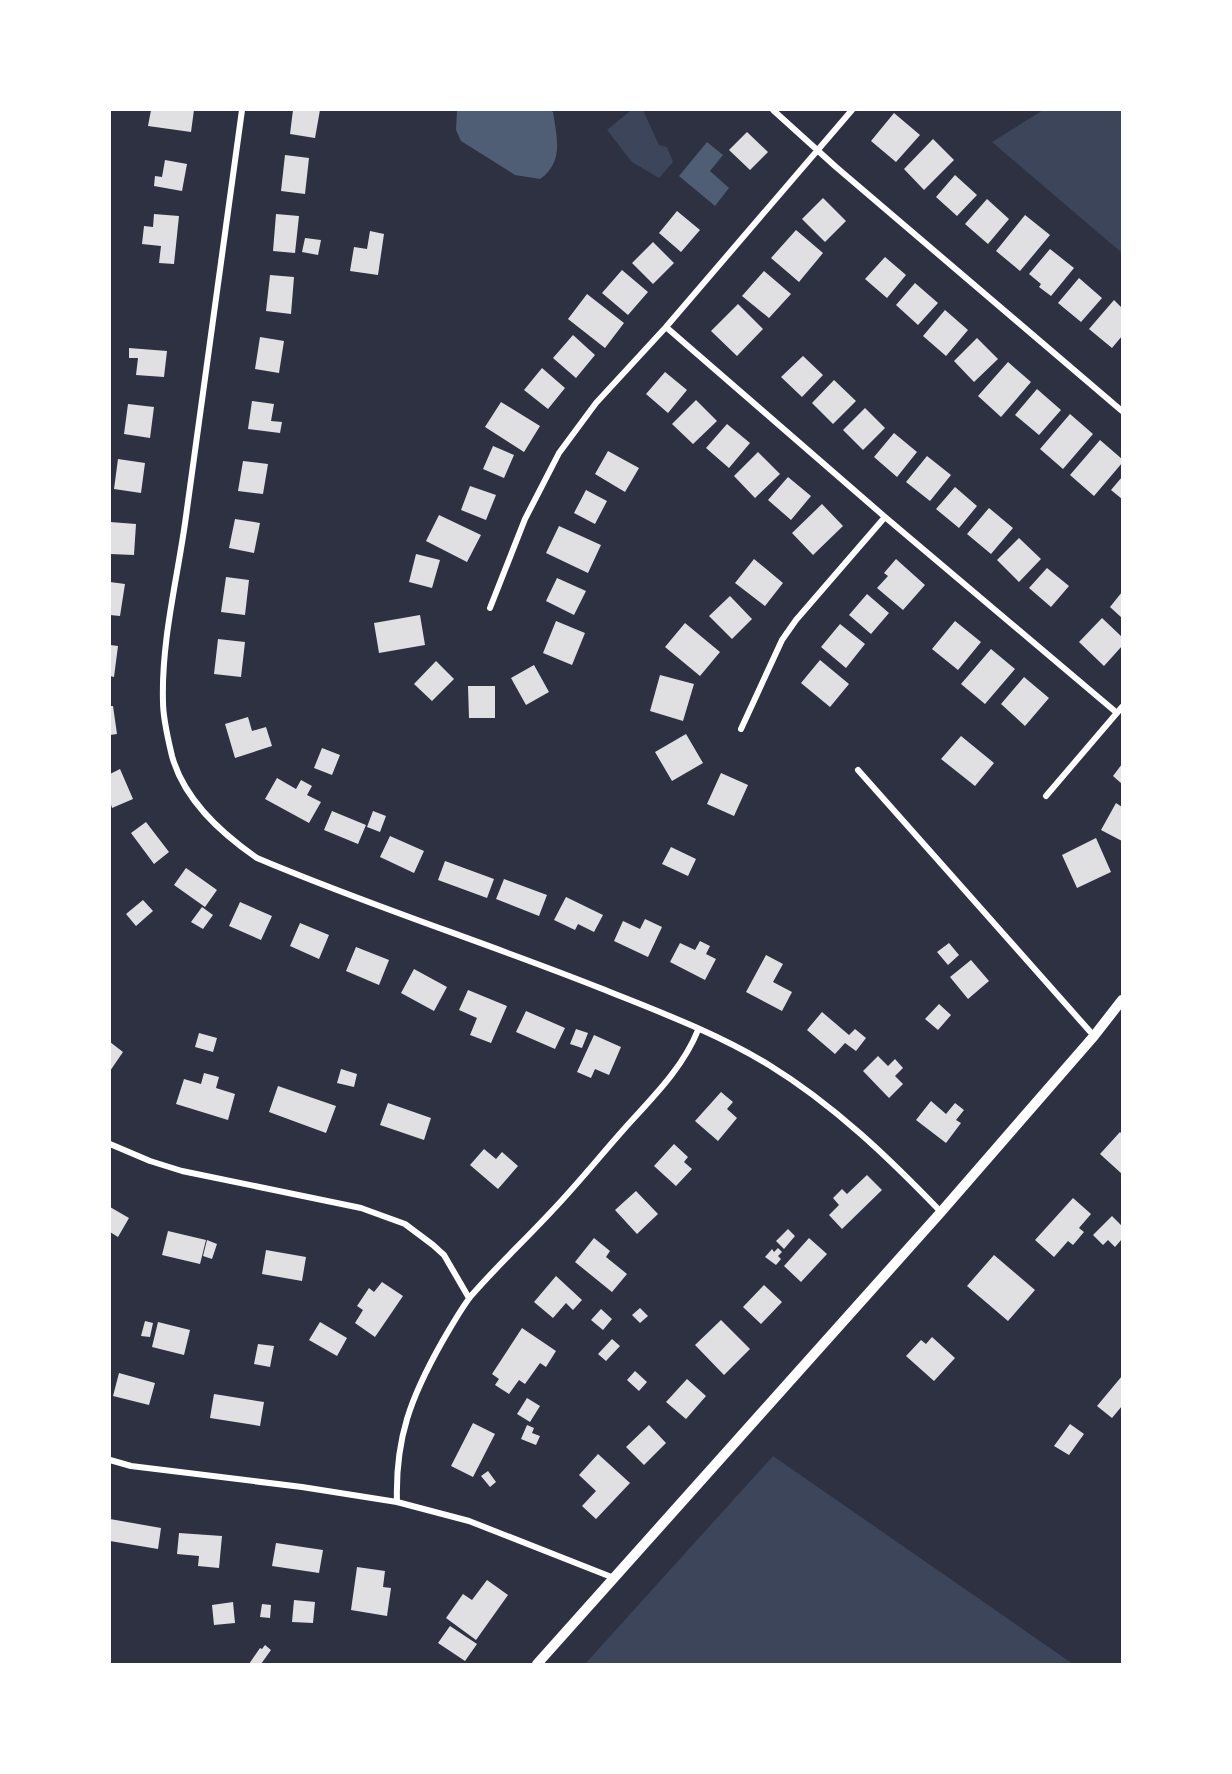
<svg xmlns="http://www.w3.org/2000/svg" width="1232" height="1774" font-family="Rubik,sans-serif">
<rect width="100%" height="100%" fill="#2d3142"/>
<path fill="#3c4559" d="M643 110 659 145 667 147 673 162 659 178 632 162 607 130 630 111Z
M1043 110H1122V253L992 142Z
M773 1456 1073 1664H585Z"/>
<path fill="#4f5d75" d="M457 110H550L553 112C557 138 564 162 540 179L515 175 461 141 456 130Z
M707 142 723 155 710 171 729 188 715 206 679 176Z"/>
<path fill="#e0e0e3" d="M151 110H194L191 132 148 126Z
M293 110H320L315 138 290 134Z
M894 113 920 135 896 162 871 141Z
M747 132 768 152 750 170 729 150Z
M933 139 954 160 924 190 904 169Z
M285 155 309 158 305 194 281 191Z
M165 160 187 164 182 191 154 186 155 176 162 177Z
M955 175 977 195 957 216 936 197Z
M823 198 846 221 825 242 802 219Z
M987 199 1009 219 988 244 965 224Z
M677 211 700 230 681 252 659 233Z
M154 214 179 216 174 264 159 263 161 246 142 244 144 226 153 227Z
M276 214 299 216 295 253 273 251Z
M1025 215 1050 235 1020 271 996 251Z
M796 230 823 253 799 282 771 258Z
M370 231 384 234 378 275 350 271 354 247 367 249Z
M305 238 321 240 318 255 302 252Z
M653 242 674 263 653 284 632 263Z
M1050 249 1074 268 1051 296 1039 287 1041 284 1029 274Z
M885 257 906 275 887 298 865 279Z
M622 270 648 292 628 315 602 293Z
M764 271 791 294 769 318 742 296Z
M270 275 294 277 291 314 266 311Z
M1079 278 1102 298 1081 322 1058 303Z
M915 283 938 303 918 325 896 305Z
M587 294 624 323 605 348 568 319Z
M1114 300 1122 308V336L1112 348 1089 329Z
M738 304 763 329 737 356 711 331Z
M945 310 968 330 946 356 923 336Z
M573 335 595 355 576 378 553 358Z
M260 337 284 341 279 373 255 369Z
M977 338 998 359 974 382 954 361Z
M129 348 167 351 164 377 136 375 138 358H129Z
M803 356 823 375 802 397 781 377Z
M1008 362 1031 382 1001 417 978 396Z
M542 368 565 388 548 409 524 390Z
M665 372 687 390 668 413 646 394Z
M834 380 856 401 833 424 812 403Z
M1037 389 1061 410 1039 435 1015 415Z
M696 400 717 421 693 444 672 424Z
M252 401 274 404 271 421 282 422 280 433 248 429Z
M501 402 540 426 524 452 485 427Z
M128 404 154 407 150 438 124 434Z
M865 408 885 428 863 450 843 430Z
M1070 414 1093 434 1063 469 1040 449Z
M727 424 750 443 729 468 706 448Z
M894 433 917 452 897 477 874 457Z
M1100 440 1122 459V463L1094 496 1070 475Z
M493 446 514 455 504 478 483 469Z
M608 451 639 468 625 492 595 474Z
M758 452 780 474 755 498 734 476Z
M927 456 951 475 930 501 906 482Z
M118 459 145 463 141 493 114 489Z
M243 461 268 464 263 494 238 491Z
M788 477 811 496 791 520 768 500Z
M1122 477V499L1111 490Z
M470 486 496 495 486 520 461 510Z
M955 487 977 506 959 528 936 509Z
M586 490 607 501 595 524 574 513Z
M822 504 843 526 813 555 792 533Z
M989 508 1013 528 991 554 967 534Z
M439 515 481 535 467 562 426 541Z
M235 519 260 523 254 553 229 548Z
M110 522 136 524 134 555 110 554Z
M559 526 601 545 588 573 546 553Z
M1019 538 1041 559 1019 582 997 560Z
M416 554 440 560 432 588 409 582Z
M754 559 783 583 765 606 735 583Z
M896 559 925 585 903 610 877 588 888 576 884 573Z
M1047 568 1069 586 1051 607 1029 588Z
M226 577 249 580 245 615 221 612Z
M557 578 586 591 574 615 546 601Z
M110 582 125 584 120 616 110 615Z
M1122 592V618L1110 607Z
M867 594 889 613 871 634 849 615Z
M730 596 752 619 732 639 709 616Z
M420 615 425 645 379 653 374 623Z
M1102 618 1122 637V646L1104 666 1079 642Z
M556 621 585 633 572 665 543 653Z
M955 621 981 642 958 670 932 649Z
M685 623 720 652 700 676 665 647Z
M840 624 865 644 846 668 821 647Z
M218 639 245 642 241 677 214 674Z
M110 645 118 646 114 677 110 676Z
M991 649 1015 669 985 704 961 684Z
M820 660 849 684 830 707 801 683Z
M436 661 454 679 432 701 414 684Z
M534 665 549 692 526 705 511 678Z
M660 675 694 684 683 721 650 711Z
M1024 677 1049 698 1025 726 1001 704Z
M468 686H495V718H469Z
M110 706H113L117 734 110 735Z
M248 717 252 731 266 727 272 746 235 758 225 724Z
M686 734 703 763 672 781 655 752Z
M961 736 994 763 975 786 941 759Z
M322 748 340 755 332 775 314 768Z
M1122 764V784L1113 776Z
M120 769 133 799 112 808 110 801V774Z
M721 773 748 785 734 816 707 804Z
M277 778 296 789 301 780 312 786 307 795 321 802 309 823 265 799Z
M1116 803 1122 807V841L1101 830Z
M332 811 366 825 358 844 324 830Z
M373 811 386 816 380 832 367 827Z
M146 822 169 852 154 864 131 833Z
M390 836 424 851 414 873 380 857Z
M1096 838 1111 872 1077 888 1062 855Z
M671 847 696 859 688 876 662 864Z
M445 861 494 879 487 898 438 880Z
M186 868 217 890 205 907 174 885Z
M504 879 547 895 539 916 496 899Z
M566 897 603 915 594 932 578 924 575 930 554 920Z
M143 900 153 911 136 926 126 914Z
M240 902 272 916 261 940 229 926Z
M202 907 213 915 203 929 191 922Z
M645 919 662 927 648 957 614 941 623 921 640 929Z
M300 923 329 935 319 959 290 946Z
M700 941 710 946 706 954 716 959 705 980 670 962 680 943 695 950Z
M949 943 959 955 948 965 937 952Z
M356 947 389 960 379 985 346 971Z
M766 955 783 964 773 982 792 992 782 1011 746 992Z
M971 960 989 981 968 999 950 977Z
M414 969 447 987 434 1011 401 993Z
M468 990 507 1006 491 1043 470 1035 477 1018 459 1010Z
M939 1004 951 1015 938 1030 925 1019Z
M526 1011 565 1028 555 1049 516 1032Z
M822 1012 849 1035 855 1029 866 1038 856 1051 845 1043 835 1054 807 1030Z
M576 1029 588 1033 582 1048 570 1044Z
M199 1033 217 1038 213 1052 195 1047Z
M594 1035 621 1047 609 1075 595 1069 591 1078 577 1072Z
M110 1042 123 1052 110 1071Z
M878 1056 888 1066 895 1059 903 1068 895 1076 903 1084 889 1098 863 1071Z
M341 1069 357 1074 354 1087 337 1083Z
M204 1073 219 1077 216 1088 235 1094 228 1120 176 1104 184 1079 201 1084Z
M278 1086 336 1106 326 1133 269 1112Z
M721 1092 733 1102 727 1109 737 1118 718 1141 695 1121Z
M931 1101 946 1114 955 1103 964 1110 956 1120 961 1123 946 1143 916 1120Z
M388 1103 431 1118 424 1140 380 1125Z
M1120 1132 1122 1134V1174L1100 1154Z
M674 1144 688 1157 684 1162 692 1169 676 1186 654 1166Z
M484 1149 496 1159 502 1152 518 1166 498 1189 470 1165Z
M867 1175 882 1190 842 1229 829 1215 839 1205 833 1198 842 1189 847 1194Z
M636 1191 658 1214 637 1234 615 1210Z
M1073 1198 1091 1214 1079 1228 1084 1232 1073 1245 1068 1241 1054 1257 1035 1240Z
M110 1207 129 1218 118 1237 110 1232Z
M1112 1216 1122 1226V1239L1115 1247 1108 1240 1103 1245 1093 1235Z
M788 1229 795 1236 784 1249 776 1241Z
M168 1231 206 1240 200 1264 162 1255Z
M594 1238 610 1251 606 1257 627 1274 612 1292 575 1262Z
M809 1238 827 1254 801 1282 784 1266Z
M207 1240 217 1244 212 1259 203 1256Z
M778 1248 782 1252 778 1256 781 1259 776 1265 765 1257 772 1249 774 1252Z
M266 1250 306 1257 302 1281 262 1274Z
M994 1255 1035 1290 1008 1321 967 1286Z
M556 1276 582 1300 573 1310 566 1303 553 1318 534 1302Z
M382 1282 403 1296 375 1337 355 1323 363 1310 357 1306 369 1288 374 1292Z
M764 1285 782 1302 761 1324 743 1307Z
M640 1308 648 1316 640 1323 632 1315Z
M601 1309 612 1319 603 1330 591 1320Z
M721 1320 750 1349 724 1375 695 1345Z
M145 1321 153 1323 150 1337 141 1336Z
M158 1322 190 1330 184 1355 152 1347Z
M320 1322 347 1338 337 1356 309 1340Z
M522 1328 556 1351 546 1367 540 1363 525 1384 519 1380 509 1394 495 1385 499 1379 492 1374Z
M932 1337 955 1358 934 1381 906 1356 921 1340 926 1344Z
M612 1339 620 1346 606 1361 598 1354Z
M258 1344 274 1346 270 1367 254 1364Z
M635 1371 647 1382 639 1391 627 1380Z
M119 1373 155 1383 149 1405 113 1396Z
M1122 1376V1406L1112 1418 1097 1406Z
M687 1379 706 1396 686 1419 666 1402Z
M214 1394 264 1402 260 1426 210 1418Z
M527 1398 540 1406 530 1422 517 1414Z
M473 1423 495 1434 473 1477 451 1466Z
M1070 1424 1084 1434 1069 1455 1054 1446Z
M527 1425 534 1428 532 1433 540 1436 536 1445 521 1439Z
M649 1425 666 1443 644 1465 626 1447Z
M598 1454 630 1483 596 1519 582 1506 596 1491 579 1475Z
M488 1471 496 1482 490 1487 481 1476Z
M110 1519 161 1528 158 1549 110 1541Z
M179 1533 222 1536 219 1568 198 1566 199 1556 177 1554Z
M276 1543 323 1550 319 1573 272 1566Z
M357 1567 385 1571 383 1587 391 1588 387 1616 351 1610Z
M487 1580 508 1595 476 1640 446 1618 463 1594 472 1600Z
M294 1600 315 1602 313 1623 292 1622Z
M233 1602 235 1623 214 1625 212 1605Z
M262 1604 271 1605 270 1618 260 1617Z
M450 1626 477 1644 465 1661 438 1643Z
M265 1645 271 1650 261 1664H249L260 1648 262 1649Z"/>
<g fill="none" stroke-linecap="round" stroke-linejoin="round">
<path stroke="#fff" stroke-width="6" d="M242 110C224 243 206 376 187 509 179 573 161 638 163 702 163 719 168 739 172 756 184 800 221 833 257 858 370 906 487 943 600 988 657 1011 717 1033 769 1065 834 1105 889 1158 941 1212
M773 110 836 167 1122 411
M666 327 885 517 1117 713
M490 608 525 519 559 453 596 403 666 327 852 110
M741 729 782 640 796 620 885 517
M858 770 1094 1036
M1046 796 1122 707
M110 1144 150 1161 182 1171 361 1208 405 1224 433 1245 444 1255 469 1298
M110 1460 131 1466 302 1487 397 1502 469 1521 614 1578
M397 1502C395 1438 411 1397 442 1342 451 1327 460 1310 471 1296 496 1267 524 1241 550 1213 576 1186 600 1156 625 1128 652 1098 683 1068 698 1030"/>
<path stroke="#fff" stroke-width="10" d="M537 1664 941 1212 1094 1036 1122 1000"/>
</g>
<rect width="1232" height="1774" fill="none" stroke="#ffffff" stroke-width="222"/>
</svg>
